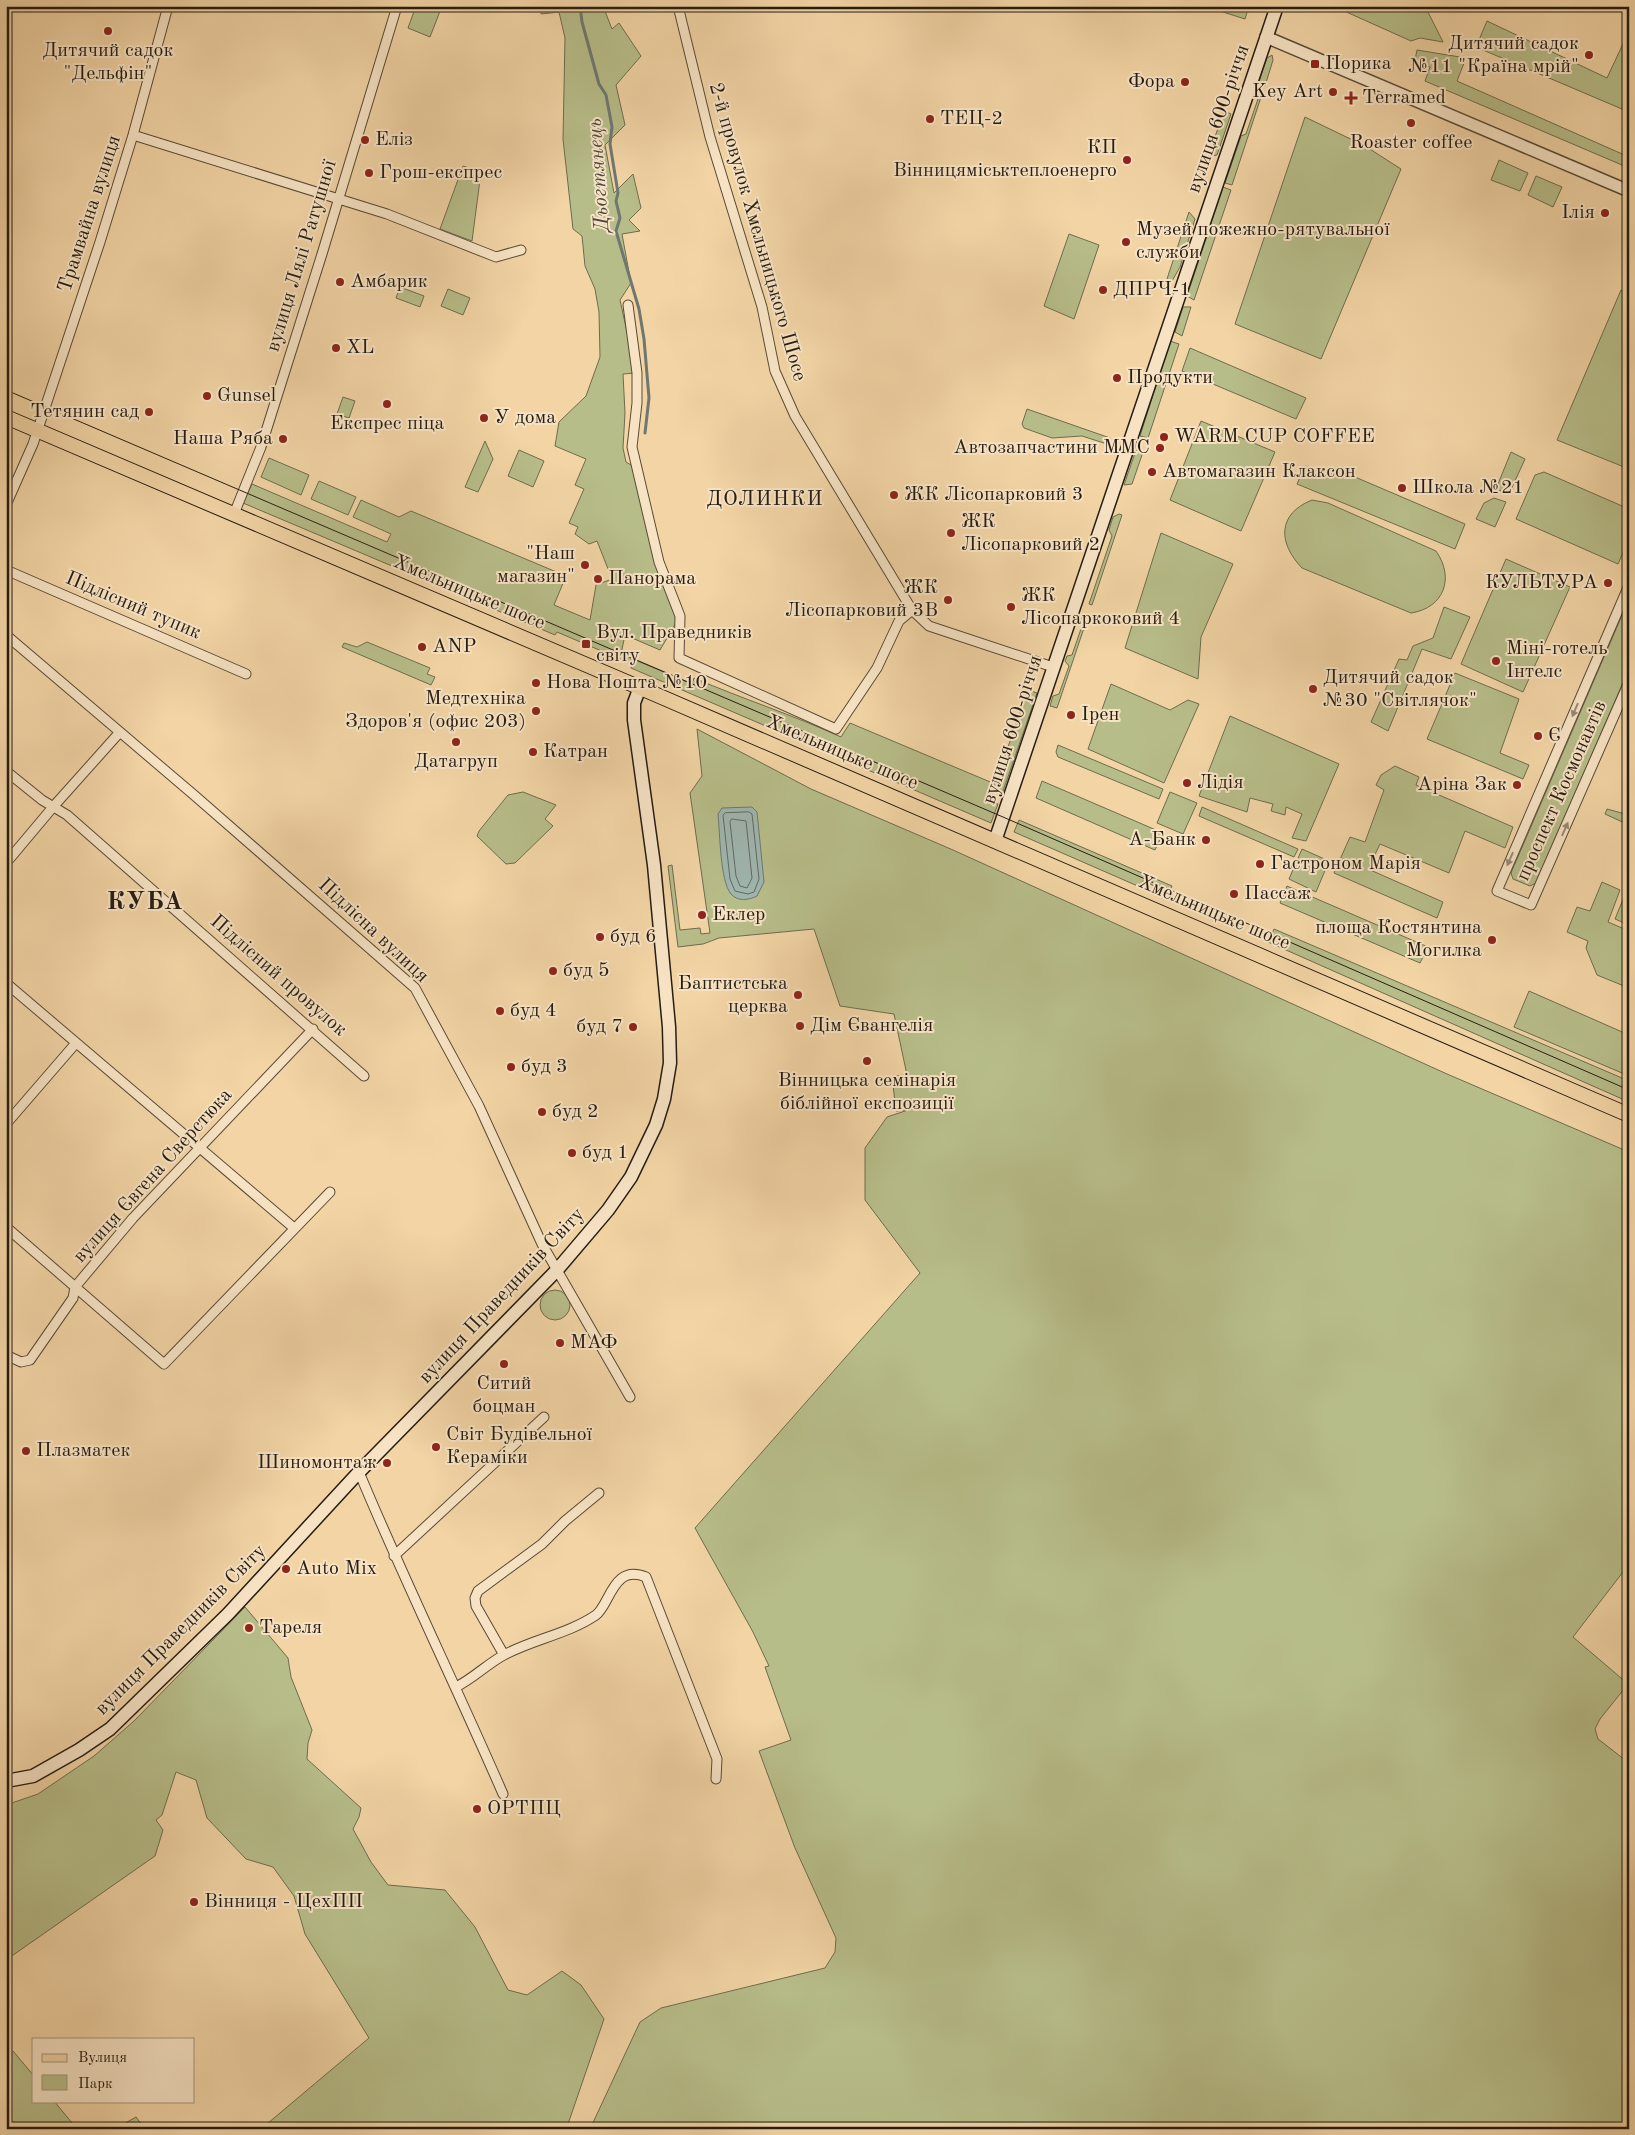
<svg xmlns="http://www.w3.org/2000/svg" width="1635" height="2135" font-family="'Old Standard TT',serif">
<rect width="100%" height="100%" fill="#f2d4a5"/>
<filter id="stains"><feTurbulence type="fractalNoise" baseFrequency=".004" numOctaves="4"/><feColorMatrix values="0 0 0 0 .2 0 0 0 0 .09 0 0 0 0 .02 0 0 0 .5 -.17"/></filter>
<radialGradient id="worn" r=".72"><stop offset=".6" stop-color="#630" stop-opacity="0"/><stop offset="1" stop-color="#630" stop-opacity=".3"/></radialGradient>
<path fill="#b7bd89" stroke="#6e6c4e" d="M416 6H442L430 37 408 28Z
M542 6H603L612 29 619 23 641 56 616 85 625 125 605 145 614 193 633 174 641 208 629 220 640 231 622 234 631 283 620 300 636 373 623 374 625 413 623 448 626 462 636 468 659 562 680 616 660 650 625 635 621 654 692 684 694 678C743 699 793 715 841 737L850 723 995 784 1028 690 1037 693 1002 794 993 791 990 801 998 804 991 823 631 668 632 664 557 632 555 635 243 503 252 484 387 542 391 534 353 517 361 500 399 517 411 511 566 576 554 605 590 620 596 585 612 579 597 541 589 544 575 534 578 527 569 523 584 489 575 485 586 459 555 446 559 422 586 396 600 357 599 312 595 289 585 266 582 236 573 229 563 139 565 38 559 12 541 14Z
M1204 6H1249L1245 19Z
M1333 6H1425L1443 42 1420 38 1411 41Z
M1487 21 1607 78 1629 31V112L1476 47Z
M1417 50 1466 58 1457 81 1629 157V168L1425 81 1430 67 1415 60Z
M1272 55 1273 60 1265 86 1258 84 1267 58Z
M1255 91 1262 94 1232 185 1225 183 1241 136 1246 134 1258 99Z
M1224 111 1231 114 1217 155 1208 157Z
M1305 117 1365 146 1401 169 1321 359 1235 324Z
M1499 160 1528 173 1520 191 1491 180Z
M463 166 481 172 472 241 440 229Z
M1536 176 1562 187 1553 207 1528 195Z
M1223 187 1231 190 1194 300 1187 296Z
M1189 212 1195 219 1180 267 1172 281 1166 282Z
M1069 234 1099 245 1074 319 1044 306Z
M400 287 424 296 420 307 396 298Z
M448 289 470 298 463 315 441 306Z
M1621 290 1627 293 1629 290V469L1557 440Z
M1183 307H1191L1182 336 1175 332Z
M1170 341 1179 344 1148 438 1140 436Z
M1190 348 1306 398 1296 419 1182 371Z
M343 397 355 401 349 418 337 414Z
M1027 409 1110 438 1107 444 1082 436 1052 438 1024 428 1022 424Z
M1201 421 1275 452 1241 531 1170 500Z
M485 441 493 459 478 492 465 487Z
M519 450 544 461 533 487 508 476Z
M1136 450 1143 452 1132 484 1124 485Z
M1511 452 1525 459 1509 494 1496 489Z
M269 458 309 475 301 495 261 477Z
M1305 466 1330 477 1334 468 1465 524 1455 549 1297 484Z
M1544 472 1629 509V539L1618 564 1516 519 1535 475Z
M319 481 356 497 348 515 311 499Z
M1494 498 1506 502 1495 527 1476 519 1484 503Z
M1312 500 1328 503 1436 551C1455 578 1444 608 1411 613L1302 568C1278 543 1277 514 1312 500Z
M1119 514 1122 515 1092 605 1089 604 1112 536 1109 530 1113 517Z
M1161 533 1233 564 1201 637 1198 679 1125 648Z
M1506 559 1570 587 1523 692 1461 664Z
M1629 599V669L1536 883 1530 886 1513 879 1511 873Z
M1444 607 1470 617 1451 659 1422 649 1388 731 1371 722 1399 659 1407 660 1413 646 1433 638Z
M1080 616 1087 619 1057 708 1050 706 1053 696 1059 694 1069 666 1065 661 1067 656 1072 655 1083 623Z
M367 642 430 668 427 674 435 677 431 685 342 647 344 643 357 647Z
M1455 673 1519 699 1500 753 1529 765 1523 779 1427 739Z
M1111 684 1170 710 1188 700 1199 704 1164 783 1088 749Z
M1230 716 1339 764 1306 841 1292 838 1302 814 1286 807 1285 815 1271 811 1273 804 1250 798 1247 812 1199 796Z
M697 729 811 789 953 850 1447 1074 1629 1152V1576L1623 1572 1573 1637 1628 1684 1600 1719 1595 1729 1598 1739 1629 1763V2129H590L640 2022 661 2008 825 1968 835 1952 836 1938 795 1848 759 1751 791 1740 765 1667 769 1666 753 1632 695 1528 920 1273 865 1200V1148L887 1117 908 1110 896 1111 892 1076 907 1075 894 1014 840 1006 814 929 719 938 703 944 678 947 668 866 672 865 680 930 700 928 701 934 710 933 690 793 702 776Z
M1058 745 1163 789 1159 799 1058 757 1056 752Z
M1395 766 1419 777 1416 785 1513 827 1505 848 1465 831 1449 873 1380 844 1368 869 1443 902 1437 918 1334 873 1350 837 1365 842 1384 790 1376 785 1381 775Z
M1042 781 1163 833 1155 850 1036 798Z
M523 792 556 805 545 819 553 826 515 863 506 864 477 836 479 831 508 795Z
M1170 792 1197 803 1183 834 1157 823Z
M1202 807 1298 849 1294 857 1199 816Z
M1607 809 1629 815V825L1605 814Z
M1019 820 1172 886 1169 892 1143 881 1140 887 1014 832Z
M1302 849 1329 861 1316 892 1289 879Z
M1602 882 1620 890 1608 922 1629 931V988L1597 975 1586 948 1588 941 1567 932 1577 907 1590 911Z
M1287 886 1428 947 1420 963 1280 903Z
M1628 887 1629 888V925L1615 919Z
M1274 929 1629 1081V1102L1268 942Z
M1529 991 1629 1035V1076L1514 1027Z
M540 1305a15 15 0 1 1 30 0a15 15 0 1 1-30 0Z
M245 1607 288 1658 291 1677 312 1730 308 1743 307 1759 361 1808 359 1817 353 1829 371 1862 388 1885 445 1890 475 1927 508 1990 527 1995 562 1971 581 1985 604 2019 567 2127 570 2129H261L369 2038 305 1934 294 1896 273 1867 246 1859 207 1818 196 1780 176 1772 162 1815 156 1820 163 1830 155 1856 6 1960V1805L38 1794 94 1756 134 1721Z
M13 2051 34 2076V2101H54L77 2129H6V2054Z
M136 2117 145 2129H115Z"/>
<path fill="#9fb6b0" stroke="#6e7871" d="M752 807 757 812 764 882 757 896C749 900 738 902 731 894 720 881 720 833 718 814L722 808Z"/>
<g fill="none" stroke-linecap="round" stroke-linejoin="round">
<path stroke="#626961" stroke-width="1" d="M749 812 752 814 759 879 754 892 748 894 735 891 730 879 723 815 725 813Z
M732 819 746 821 752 878 747 888 740 886 736 876 730 822Z"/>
<path stroke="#6e7871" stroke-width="3" d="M580 6 582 22 599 84 606 95 612 127 610 144 618 193 616 201 620 218 616 231 639 309 644 339 649 398 645 433"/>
<defs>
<path id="minor" d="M678 6 710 137 762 307 775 371 795 416 912 610 929 626 1053 667
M133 135 387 214 496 257 521 250
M628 305 637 373V403L632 447 659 562 680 616 679 658 836 729 877 668 899 621 912 610
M6 505 33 444 100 242 133 135 168 6
M234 514 261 447 322 254 397 6
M6 570 246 674
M1629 585 1497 891 1531 905 1629 682
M6 635 194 795 415 988 479 1106 542 1244 630 1397
M6 771 42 800 67 815 364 1076
M6 863 53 807 120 732
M6 983 294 1228
M6 1124 76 1043
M6 1227 164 1364 330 1192
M6 1355 21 1362 30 1360 73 1298 75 1287 133 1218 313 1029
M359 1472C404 1580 456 1686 503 1794
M394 1556 544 1417
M504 1655 476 1606 475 1598 478 1591 542 1544 565 1521 599 1493
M456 1687C474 1678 487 1664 504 1655 534 1639 568 1634 596 1615 610 1605 613 1563 646 1577L717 1759 716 1779"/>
<path id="tertiary" d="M1266 37 1629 191"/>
<path id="secondary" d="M995 841 1277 6
M6 1781 33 1776 79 1750 110 1729 149 1691 228 1614 359 1472 557 1270 608 1210 631 1177 656 1125 664 1099 670 1063 669 1027 654 865 634 720V703L640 687"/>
<path id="primary" d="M6 417 650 692 1629 1115"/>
</defs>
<use href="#minor" stroke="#584a37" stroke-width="11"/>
<use href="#tertiary" stroke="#584a37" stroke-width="14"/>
<use href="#secondary" stroke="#251c12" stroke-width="15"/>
<use href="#primary" stroke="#251c12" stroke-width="16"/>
<use href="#minor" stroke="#f7e3c4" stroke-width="9"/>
<use href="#tertiary" stroke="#f7e3c4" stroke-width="11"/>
<use href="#secondary" stroke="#f7e3c4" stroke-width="12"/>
<use href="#primary" stroke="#f2d4a5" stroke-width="14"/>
<path stroke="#251c12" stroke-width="1" d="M6 390 1003 817 1629 1090"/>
</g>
<defs><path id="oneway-solid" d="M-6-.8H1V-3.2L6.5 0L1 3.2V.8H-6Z" transform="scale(1.25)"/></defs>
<g fill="#988974">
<use href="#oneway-solid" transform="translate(1575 710) rotate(113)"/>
<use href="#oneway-solid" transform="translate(1565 829) rotate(-66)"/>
<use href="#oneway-solid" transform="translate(1510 859) rotate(114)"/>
</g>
<g fill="#8f2418" stroke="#f7e3c4" stroke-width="2">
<circle cx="108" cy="31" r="5"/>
<circle cx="1589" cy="55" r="5"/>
<rect x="1310" y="59" width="10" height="10" rx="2.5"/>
<circle cx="1185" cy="82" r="5"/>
<circle cx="1333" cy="92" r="5"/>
<path d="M1348.5 90.5h5v5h5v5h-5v5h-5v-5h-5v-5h5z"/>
<circle cx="930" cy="119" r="5"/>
<circle cx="1411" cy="123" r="5"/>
<circle cx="365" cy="140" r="5"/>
<circle cx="1127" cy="160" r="5"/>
<circle cx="369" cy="173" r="5"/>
<circle cx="1605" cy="213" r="5"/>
<circle cx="1126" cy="242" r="5"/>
<circle cx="340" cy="282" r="5"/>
<circle cx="1103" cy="290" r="5"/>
<circle cx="336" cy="348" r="5"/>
<circle cx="1117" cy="378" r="5"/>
<circle cx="207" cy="396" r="5"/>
<circle cx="387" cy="404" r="5"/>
<circle cx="149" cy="412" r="5"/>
<circle cx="484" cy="418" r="5"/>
<circle cx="1164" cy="437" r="5"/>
<circle cx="283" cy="439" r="5"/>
<circle cx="1160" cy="448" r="5"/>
<circle cx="1152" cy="472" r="5"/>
<circle cx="1402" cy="488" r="5"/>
<circle cx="894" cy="495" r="5"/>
<circle cx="951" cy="533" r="5"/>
<circle cx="585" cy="565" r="5"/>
<circle cx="598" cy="579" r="5"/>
<circle cx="1608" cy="583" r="5"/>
<circle cx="948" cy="600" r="5"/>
<circle cx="1011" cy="607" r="5"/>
<rect x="581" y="639" width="10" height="10" rx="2.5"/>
<circle cx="422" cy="647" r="5"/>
<circle cx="1496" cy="661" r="5"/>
<circle cx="536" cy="683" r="5"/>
<circle cx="1313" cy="689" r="5"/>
<circle cx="536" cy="711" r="5"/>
<circle cx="1071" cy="715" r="5"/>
<circle cx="1538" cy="736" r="5"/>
<circle cx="456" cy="742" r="5"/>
<circle cx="533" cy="752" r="5"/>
<circle cx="1187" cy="783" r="5"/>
<circle cx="1517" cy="785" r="5"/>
<circle cx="1206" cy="840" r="5"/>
<circle cx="1260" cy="864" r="5"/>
<circle cx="1234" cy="894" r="5"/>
<circle cx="702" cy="915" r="5"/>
<circle cx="600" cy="937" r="5"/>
<circle cx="1492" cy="940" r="5"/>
<circle cx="553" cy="971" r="5"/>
<circle cx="798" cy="995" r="5"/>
<circle cx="500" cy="1011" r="5"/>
<circle cx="800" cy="1026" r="5"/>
<circle cx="633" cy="1027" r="5"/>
<circle cx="867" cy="1061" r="5"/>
<circle cx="511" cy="1067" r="5"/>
<circle cx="542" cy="1112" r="5"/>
<circle cx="572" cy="1153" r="5"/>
<circle cx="560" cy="1343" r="5"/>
<circle cx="504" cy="1364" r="5"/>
<circle cx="436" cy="1447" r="5"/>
<circle cx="26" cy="1451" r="5"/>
<circle cx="387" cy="1463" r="5"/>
<circle cx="286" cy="1569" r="5"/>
<circle cx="249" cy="1628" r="5"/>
<circle cx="477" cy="1809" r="5"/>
<circle cx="194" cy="1902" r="5"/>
</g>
<g text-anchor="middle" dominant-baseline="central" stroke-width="4" stroke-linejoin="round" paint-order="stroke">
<g font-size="20" fill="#251c12" stroke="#f7e3c4" text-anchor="start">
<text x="1579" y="44" text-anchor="end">Дитячий садок<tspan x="1579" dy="23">№11 "Країна мрій"</tspan></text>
<text x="108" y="51" text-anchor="middle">Дитячий садок<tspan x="108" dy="23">"Дельфін"</tspan></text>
<text x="1325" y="64">Порика</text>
<text x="1175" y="82" text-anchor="end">Фора</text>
<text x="1323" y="92" text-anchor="end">Key Art</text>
<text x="1362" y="98">Terramed</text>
<text x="940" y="119">ТЕЦ-2</text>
<text x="375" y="140">Еліз</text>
<text x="1411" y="143" text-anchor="middle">Roaster coffee</text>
<text x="1117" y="148" text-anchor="end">КП<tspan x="1117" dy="23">Вінницяміськтеплоенерго</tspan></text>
<text x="379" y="173">Грош-експрес</text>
<text x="1595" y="213" text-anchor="end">Ілія</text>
<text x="1136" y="230">Музей пожежно-рятувальної<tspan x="1136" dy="23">служби</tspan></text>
<text x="350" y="282">Амбарик</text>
<text x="1113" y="290">ДПРЧ-1</text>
<text x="346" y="348">XL</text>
<text x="1127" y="378">Продукти</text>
<text x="217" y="396">Gunsel</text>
<text x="139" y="412" text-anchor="end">Тетянин сад</text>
<text x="494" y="418">У дома</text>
<text x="387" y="424" text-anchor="middle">Експрес піца</text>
<text x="1174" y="437">WARM CUP COFFEE</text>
<text x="273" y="439" text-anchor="end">Наша Ряба</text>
<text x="1150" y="448" text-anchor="end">Автозапчастини MMC</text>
<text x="1162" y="472">Автомагазин Клаксон</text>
<text x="1412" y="488">Школа №21</text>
<text x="904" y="495">ЖК Лісопарковий 3</text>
<text x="961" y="522">ЖК<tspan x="961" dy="23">Лісопарковий 2</tspan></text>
<text x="575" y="554" text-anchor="end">"Наш<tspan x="575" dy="23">магазин"</tspan></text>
<text x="608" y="579">Панорама</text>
<text x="1598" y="583" text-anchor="end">КУЛЬТУРА</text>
<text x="938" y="588" text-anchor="end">ЖК<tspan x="938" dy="23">Лісопарковий 3В</tspan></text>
<text x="1021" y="596">ЖК<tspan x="1021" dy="23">Лісопаркоковий 4</tspan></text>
<text x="596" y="633">Вул. Праведників<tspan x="596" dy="23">світу</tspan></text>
<text x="432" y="647">ANP</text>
<text x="1506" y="649">Міні-готель<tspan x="1506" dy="23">Інтелс</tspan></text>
<text x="1323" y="678">Дитячий садок<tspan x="1323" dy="23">№30 "Світлячок"</tspan></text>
<text x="546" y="683">Нова Пошта №10</text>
<text x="526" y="699" text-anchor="end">Медтехніка<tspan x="526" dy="23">Здоров'я (офис 203)</tspan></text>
<text x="1081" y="715">Ірен</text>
<text x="1548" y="736">Є</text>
<text x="543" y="752">Катран</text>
<text x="456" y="762" text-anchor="middle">Датагруп</text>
<text x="1197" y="783">Лідія</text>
<text x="1507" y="785" text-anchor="end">Аріна Зак</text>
<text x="1196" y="840" text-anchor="end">А-Банк</text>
<text x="1270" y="864">Гастроном Марія</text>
<text x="1244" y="894">Пассаж</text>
<text x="712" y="915">Еклер</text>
<text x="1482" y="928" text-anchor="end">площа Костянтина<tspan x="1482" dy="23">Могилка</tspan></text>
<text x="610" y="937">буд 6</text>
<text x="563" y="971">буд 5</text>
<text x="788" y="984" text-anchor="end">Баптистська<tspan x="788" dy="23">церква</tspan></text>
<text x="510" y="1011">буд 4</text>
<text x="810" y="1026">Дім Євангелія</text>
<text x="623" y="1027" text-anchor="end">буд 7</text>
<text x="521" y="1067">буд 3</text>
<text x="867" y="1081" text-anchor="middle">Вінницька семінарія<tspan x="867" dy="23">біблійної експозиції</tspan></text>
<text x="552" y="1112">буд 2</text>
<text x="582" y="1153">буд 1</text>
<text x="570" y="1343">МАФ</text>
<text x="504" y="1384" text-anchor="middle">Ситий<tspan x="504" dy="23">боцман</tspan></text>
<text x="446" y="1435">Світ Будівельної<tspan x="446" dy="23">Кераміки</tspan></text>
<text x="36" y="1451">Плазматек</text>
<text x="377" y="1463" text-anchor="end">Шиномонтаж</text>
<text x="296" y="1569">Auto Mix</text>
<text x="259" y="1628">Тареля</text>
<text x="487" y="1809">ОРТПЦ</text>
<text x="204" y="1902">Вінниця - ЦехПП</text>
</g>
<g font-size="20" fill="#251c12" stroke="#f7e3c4">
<text transform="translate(1219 119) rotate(-71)">вулиця 600-річчя</text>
<text transform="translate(90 214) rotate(-72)">Трамвайна вулиця</text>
<text transform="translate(757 232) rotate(74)">2-й провулок Хмельницького Шосе</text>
<text transform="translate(302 256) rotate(-73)">вулиця Лялі Ратушної</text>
<text transform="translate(469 593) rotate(23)">Хмельницьке шосе</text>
<text transform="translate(133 606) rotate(23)">Підлісний тупик</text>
<text transform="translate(1013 730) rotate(-72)">вулиця 600-річчя</text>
<text transform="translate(842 753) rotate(23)">Хмельницьке шосе</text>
<text transform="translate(1562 791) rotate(-66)">проспект Космонавтів</text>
<text transform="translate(1214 913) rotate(23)">Хмельницьке шосе</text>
<text transform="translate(373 931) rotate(43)">Підлісна вулиця</text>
<text transform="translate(278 976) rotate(41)">Підлісний провулок</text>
<text transform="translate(153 1176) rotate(-48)">вулиця Євгена Сверстюка</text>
<text transform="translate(502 1296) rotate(-47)">вулиця Праведників Світу</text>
<text transform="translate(181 1630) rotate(-45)">вулиця Праведників Світу</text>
</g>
<g font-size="21" font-style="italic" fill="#4a4a41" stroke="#f7e3c4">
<text transform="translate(599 175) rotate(-94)">Дьогтянець</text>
</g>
<g font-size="21" letter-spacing="1" fill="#251c12" stroke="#f7e3c4">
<text x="765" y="499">ДОЛИНКИ</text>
</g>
<g font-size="25" font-weight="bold" letter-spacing="1" fill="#251c12" stroke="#f7e3c4">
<text x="145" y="902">КУБА</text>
</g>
</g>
<rect width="1635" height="2135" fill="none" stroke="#f2d4a5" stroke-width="25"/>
<rect x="8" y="8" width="1620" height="2120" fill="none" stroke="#251c12" stroke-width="2.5"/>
<rect x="12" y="12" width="1610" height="2110" fill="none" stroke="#251c12"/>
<rect x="32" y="2038" width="162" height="65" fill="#f7e3c4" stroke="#a3937d"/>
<rect x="42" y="2054" width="25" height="8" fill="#f2d4a5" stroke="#a3937d"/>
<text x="78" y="2062" font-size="15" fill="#251c12">Вулиця</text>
<rect x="42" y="2075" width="25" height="15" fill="#b7bd89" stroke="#a3937d"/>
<text x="78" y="2088" font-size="15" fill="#251c12">Парк</text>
<rect width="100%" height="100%" filter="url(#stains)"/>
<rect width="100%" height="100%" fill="url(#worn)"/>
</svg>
